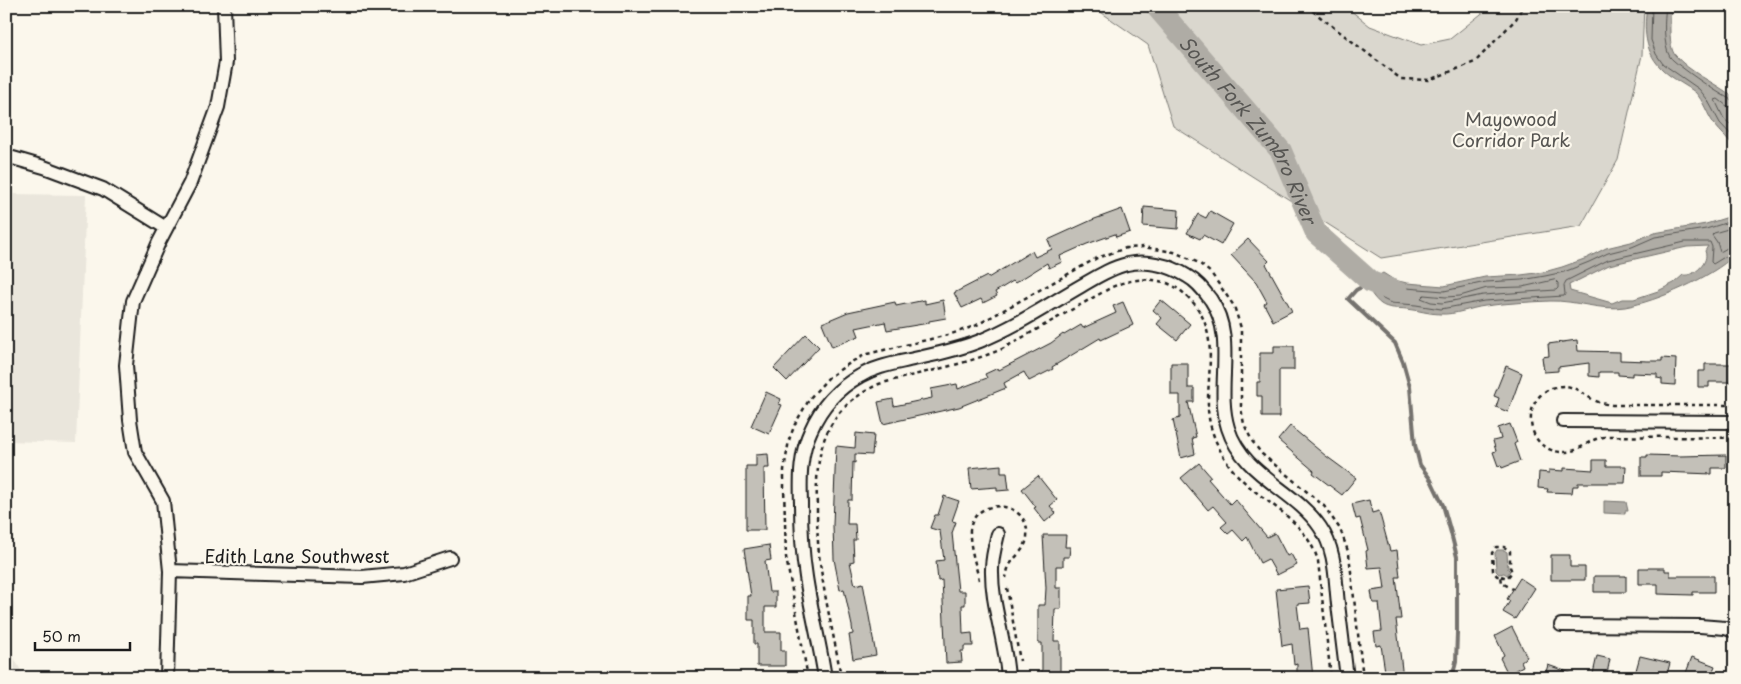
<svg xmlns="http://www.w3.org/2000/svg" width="1741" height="684" font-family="'Playpen Sans',sans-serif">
<rect width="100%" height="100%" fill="#fbf7ec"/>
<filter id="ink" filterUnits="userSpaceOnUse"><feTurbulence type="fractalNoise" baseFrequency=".02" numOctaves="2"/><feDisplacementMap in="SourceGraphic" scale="10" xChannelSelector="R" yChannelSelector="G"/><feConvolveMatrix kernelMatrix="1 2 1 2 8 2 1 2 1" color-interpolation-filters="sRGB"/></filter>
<g filter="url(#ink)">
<path fill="#eae6dc" d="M6 194 86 195 76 443 6 441Z
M6 643 25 678H6Z"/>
<path fill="#dad7ce" stroke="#7b7a75" d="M1092 6H1345L1370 26 1421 45 1450 39 1491 6H1644L1642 55 1618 160 1581 226 1381 258 1173 126 1148 45Z"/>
<path fill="#afaca5" stroke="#74726e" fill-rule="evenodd" d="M1647 6H1671C1670 18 1668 47 1675 55 1690 73 1714 82 1732 96L1735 100V148C1729 139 1721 133 1715 125 1707 115 1704 101 1695 92 1687 86 1677 81 1669 75 1645 57 1643 34 1647 6Z
M1735 215V255C1710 278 1658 301 1625 307 1600 311 1576 300 1550 301 1529 302 1506 303 1485 306 1470 308 1456 315 1440 314 1429 314 1418 310 1407 309 1398 308 1388 309 1381 304 1374 299 1369 290 1365 283L1383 273 1394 280 1407 283 1444 286 1485 277 1521 275 1544 272 1562 267 1587 258 1606 248 1631 242 1654 233 1706 224ZM1708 246 1705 251C1710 262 1694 277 1683 275L1674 283 1658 291 1634 299H1622L1612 303 1570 291 1569 285 1609 265 1687 247Z
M1604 501 1626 502 1628 511H1625V514L1604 513Z
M1497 550H1504L1507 552 1508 569 1510 571 1507 575 1504 573 1499 574 1496 571 1495 553Z"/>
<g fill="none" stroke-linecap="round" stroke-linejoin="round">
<path stroke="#575653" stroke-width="1" d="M1652 6 1651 40 1656 54 1663 64 1699 89 1707 99 1720 123 1735 139
M1666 6C1664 19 1663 46 1670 57 1675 64 1728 101 1735 101
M1735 108 1727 106 1718 99 1715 100 1724 119 1735 128
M1735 220 1706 229 1655 237 1632 247 1608 253 1589 262 1564 272 1545 276 1522 280 1486 282 1444 291 1406 288 1392 284 1383 279 1374 283 1373 286 1383 299 1391 303 1416 305 1441 309 1484 301 1564 296 1565 294 1564 285 1566 281 1608 260 1685 242H1710L1712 247 1711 262 1713 264 1731 253 1735 252
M1735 227 1714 233 1712 235 1717 242 1720 252 1729 247 1735 246
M1555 280 1558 283V288L1556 290 1483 295 1442 303 1431 302 1421 298 1424 295 1446 297 1460 296 1487 288 1522 287Z"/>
<path stroke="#74726e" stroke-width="4" d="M1371 282 1356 290 1348 299 1395 343 1403 362 1410 387 1415 445 1420 465 1431 480 1443 505 1451 533 1457 557V633L1456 662 1452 678"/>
<path stroke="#afaca5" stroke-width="22" id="s1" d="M1156 6 1281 151 1316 233 1371 282 1397 292"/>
</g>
<path fill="#c3c0b8" stroke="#1c1c1c" d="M1144 207 1179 210 1178 229 1143 226Z
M1122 209 1130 232 1116 237 1115 234 1087 244 1060 256 1062 262 1049 268 1047 263 1015 283 1013 281 995 292 997 296 983 303 981 299 962 308 954 293 987 276 988 278 1032 251 1035 257 1052 249 1048 240 1092 220Z
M1210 211 1233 224 1221 245 1203 235 1200 239 1187 233 1198 214 1206 218Z
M1248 239 1269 261 1266 264 1292 311 1273 321 1264 304 1267 302 1256 282 1231 255Z
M925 300V304L943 300 946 318 929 321V323L887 330 885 322 856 328 859 336 832 347 822 323 848 312 895 302 896 306Z
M1161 300 1190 324 1177 340 1157 324 1162 318 1153 310Z
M1123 302 1133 325 1101 340 1100 338 1052 367 1053 369 1029 381 1024 372 1004 383 1006 388 959 407 883 424 878 402 893 399 894 406 932 398 931 389 957 384 958 389 987 378 985 374 998 368 999 370 1051 343 1063 334 1064 335 1081 325 1083 328 1116 313 1113 306Z
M806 334 819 347 787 381 774 368Z
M1577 340 1578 351 1620 352V360L1648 361H1662V358L1676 359 1675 385 1662 384V379L1657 378V374L1632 373V376L1618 375V372H1599V377L1589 376V363L1558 367V371L1544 372 1542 357 1549 356 1548 344Z
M1274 346H1294V370H1279V417H1262V396H1257V382H1260V353H1274Z
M1171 363H1188V388H1194V402H1188L1196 437 1192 438 1195 454 1181 458 1173 420 1180 418V395H1171Z
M1705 364H1731V382H1709V387H1698V371H1705Z
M1506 366 1522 373 1508 412 1496 407 1499 398 1494 396Z
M766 392 781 399 779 404 782 405 769 434 751 426Z
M1510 424 1517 442 1514 444 1520 461 1502 468 1501 465 1498 466 1493 452 1496 451 1493 441 1501 439 1498 428Z
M1290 426 1326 456 1356 478 1342 495 1313 473 1314 471 1278 440Z
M856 433 874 435 872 455 855 454V463L853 462 852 500H848L847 524H855L856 540H853L854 561 850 562 855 585 863 583 876 655 853 659 849 635 853 634 852 626 844 589 840 590 834 559 833 525 836 446 855 448Z
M768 454 769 468H764L765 530H746V466H756V455Z
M1647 455 1680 456 1726 455V468H1712V474L1661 472V476H1641V457H1647Z
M1593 460H1606V466H1626L1625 483H1578V486H1573L1572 493 1547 492 1548 489 1538 488 1539 472 1549 473V470L1564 471V468L1593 470Z
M1199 463 1211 477 1208 479 1230 504 1235 499 1267 537 1275 533 1287 556 1291 554 1297 565 1277 575 1268 559 1260 563 1247 537 1243 541 1233 530 1228 534 1221 527 1227 522 1213 506 1208 510 1181 478Z
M1001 465V473H1007L1009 490 997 491V487L971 489 969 468Z
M1038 476 1057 500 1050 506 1056 513 1045 522 1034 508 1036 507 1022 489Z
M944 496 959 501 952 521 956 522 952 533 958 591H965V605H962L963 634 972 633 973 646H964V651H961L962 662 946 663 942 580 938 581 936 561 944 560 940 531 930 528 935 515H938Z
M1369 500 1372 513 1379 511 1390 551 1397 550 1400 577H1396L1401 619H1396L1403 678H1386L1381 645 1376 646 1374 632 1382 631 1379 603H1373L1371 591 1385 589 1382 567 1368 568 1366 551 1368 550 1360 518 1356 519 1352 504Z
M1043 535H1066L1065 547H1070L1069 557H1063V566H1056V588H1061V609H1055L1054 641H1060V678H1042V643H1038V605H1045L1046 588Z
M769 545 771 560 765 561 769 592H776V607H765V632H781V651H785V666H757V644H754V620H748V596H751L744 549Z
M1551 555H1570V567H1585V580H1551Z
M1639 568H1665V571H1670V576H1714V592H1693V595L1658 594V584H1639Z
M1594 576H1626V592H1594Z
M1520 578 1535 588 1515 619 1503 612 1510 601 1507 599Z
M1308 586 1310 603 1297 604 1300 629 1308 628 1313 678H1297V664L1294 665 1292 644 1282 646 1276 589Z
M1512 627 1527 657 1521 661 1523 666 1508 674 1500 658 1504 655 1495 636Z
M1597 656 1610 659 1606 678H1592Z
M1640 656 1670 663 1666 678H1650L1635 674Z
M1692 657 1715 666 1710 678H1684Z
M1548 665 1579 676V678H1544Z"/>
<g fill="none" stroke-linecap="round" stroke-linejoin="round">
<defs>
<path id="street" d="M6 156 44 167 103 189 166 228
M1563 421 1735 422
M998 534C995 546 992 557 992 569 991 605 1006 641 1008 678
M170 571 362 577 404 573 450 558
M1561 625 1700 626 1725 628 1735 631
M167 678 170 571 163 501 135 452 130 420 126 365 133 301 159 242 190 183 218 107 226 62 224 6
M825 678C820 644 811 611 806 577 802 552 801 528 801 503 800 478 800 453 811 430 821 407 838 388 860 376 875 367 892 364 909 360 933 355 957 350 980 341 1015 327 1048 305 1081 286 1095 278 1110 268 1127 264 1147 260 1170 265 1187 276 1198 282 1204 291 1211 300 1237 339 1215 386 1228 428 1243 476 1294 489 1320 527 1336 550 1335 578 1338 604 1341 629 1344 653 1347 678"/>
</defs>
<use href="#street" stroke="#1c1c1c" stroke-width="16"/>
<path stroke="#1c1c1c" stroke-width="2.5" stroke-dasharray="4 4" stroke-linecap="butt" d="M1306 6 1401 79 1429 80 1475 62 1516 19 1523 6
M1735 405H1612C1606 404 1600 403 1594 400 1583 395 1576 386 1563 386 1519 388 1521 453 1564 452 1578 452 1585 443 1596 439 1599 438 1604 437 1607 436L1735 438
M1501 576 1507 578 1512 572 1510 567V551L1504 547H1496L1492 553 1493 571 1497 576H1501L1502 583 1513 589
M979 580C976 565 969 546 970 530 974 495 1031 500 1027 537 1026 549 1017 554 1011 563 1008 567 1007 572 1006 578
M1007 588 1020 661
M808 678 786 557 784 487V470L789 440 795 424 810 398 829 377 853 361 867 354 948 335 975 326 1097 258 1126 248 1143 247 1174 252 1199 263 1211 273 1234 306 1241 328V408L1244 424 1252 441 1262 454 1324 506 1340 529 1349 554 1363 678
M841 678C836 644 827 610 822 576 818 553 817 531 817 508 815 451 823 410 879 384 921 372 962 366 1002 349L1112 287C1130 279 1148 277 1167 283 1179 288 1188 296 1196 306 1218 337 1207 374 1208 409 1209 427 1216 444 1225 459 1250 500 1304 512 1318 561L1331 678"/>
<use href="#street" stroke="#fbf7ec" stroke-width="12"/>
</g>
</g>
<g text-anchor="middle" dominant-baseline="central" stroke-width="4.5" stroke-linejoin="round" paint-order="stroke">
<g font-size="18" fill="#555451" stroke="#fbf7ec">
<text x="1511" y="118">Mayowood<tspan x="1511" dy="21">Corridor Park</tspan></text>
</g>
<g font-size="18" fill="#1c1c1c" stroke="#fbf7ec">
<text x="297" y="555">Edith Lane Southwest</text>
</g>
<g font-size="19" font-style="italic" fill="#575653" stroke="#fbf7ec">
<text stroke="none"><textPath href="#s1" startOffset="156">South Fork Zumbro River</textPath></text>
</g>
</g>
<rect width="1741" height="684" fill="none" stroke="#fbf7ec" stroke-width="25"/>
<rect x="12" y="12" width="1716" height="659" fill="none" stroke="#1c1c1c" stroke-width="2" filter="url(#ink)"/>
<path d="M35 642v8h95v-8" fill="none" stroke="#1c1c1c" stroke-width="2.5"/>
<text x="42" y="642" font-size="15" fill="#1c1c1c" stroke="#fbf7ec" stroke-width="4" paint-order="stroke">50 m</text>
</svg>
